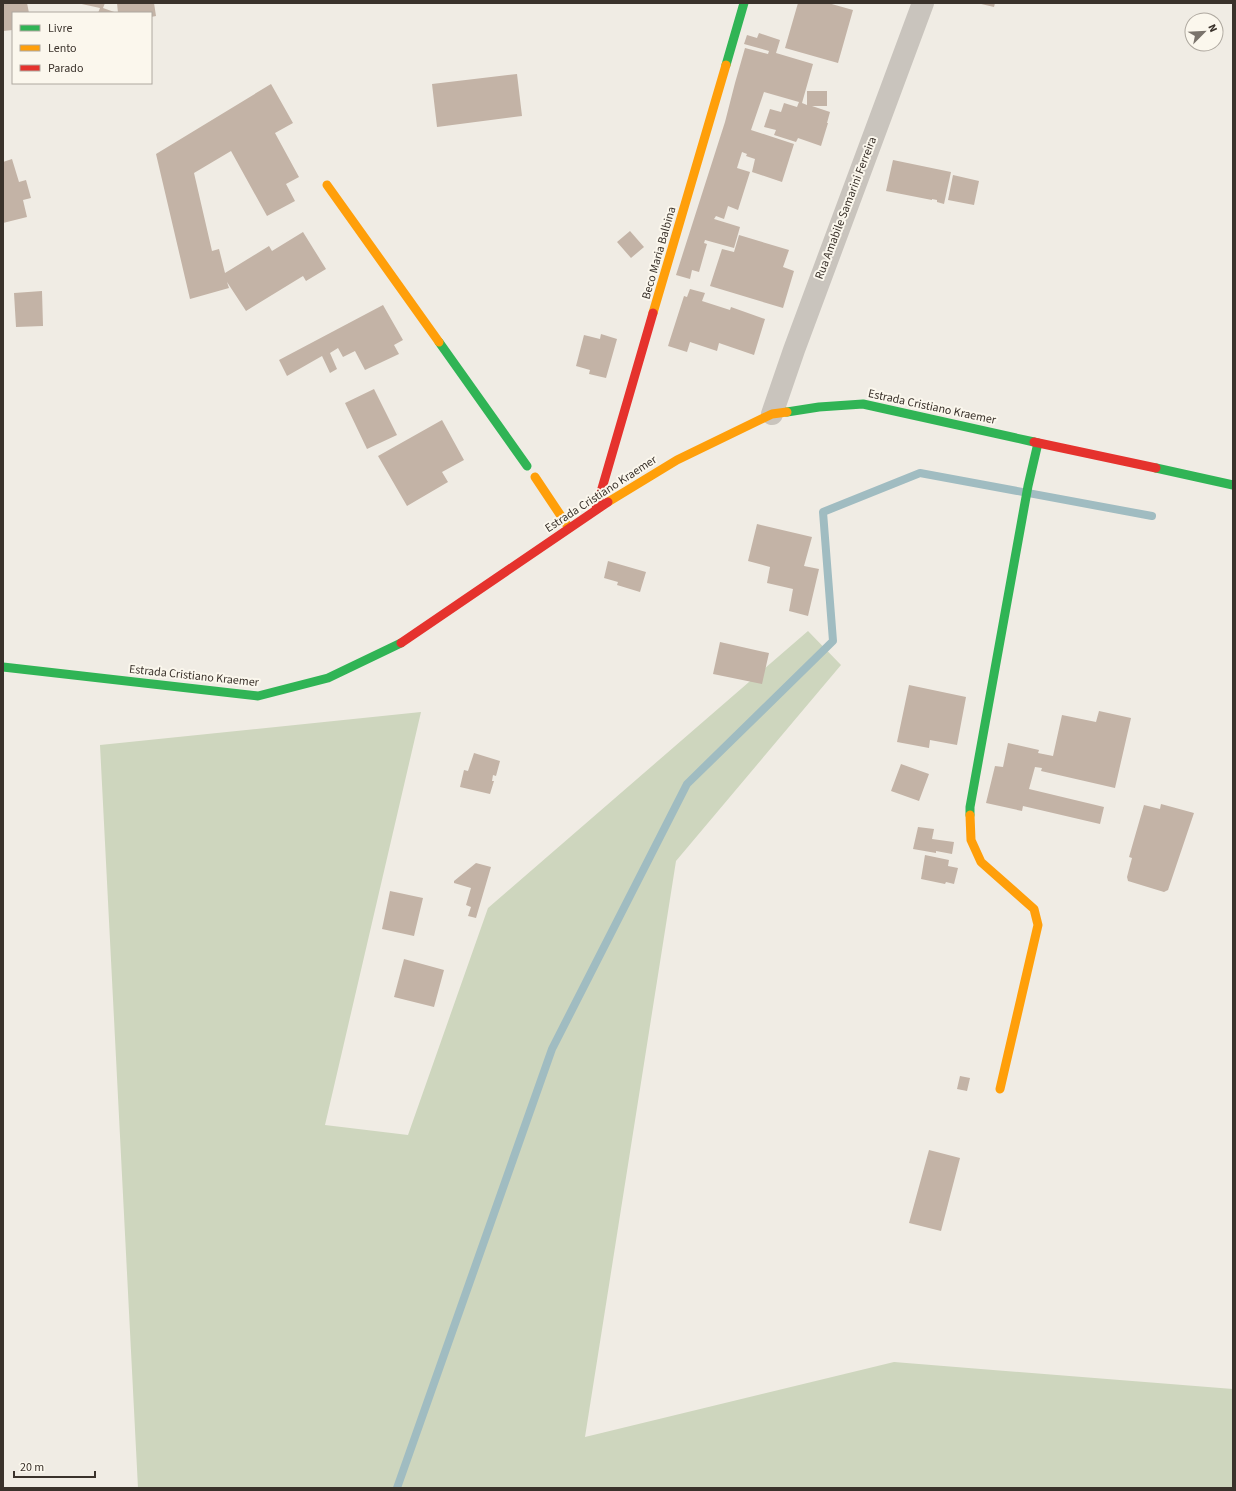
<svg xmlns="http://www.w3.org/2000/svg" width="1236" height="1491" font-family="'Source Sans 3',sans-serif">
<rect width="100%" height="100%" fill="#f0ece4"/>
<path fill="#ced6be" d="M808 631 841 665 676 861 585 1437 894 1362 1233 1389V1488H138L100 745 421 712 325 1125 408 1135 488 908Z"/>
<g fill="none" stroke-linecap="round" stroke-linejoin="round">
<path stroke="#a0bcc1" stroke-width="8" d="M397 1488 552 1049 687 784 833 641 823 512 920 473 1152 516"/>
</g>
<path fill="#c3b3a6" d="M3 3H27L29 13H13V30L3 31Z
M77 3H105L103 8 117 13H98L100 8Z
M117 3H154L156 16 151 17V13H118Z
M798 3H828L853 10 838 63 785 48Z
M977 3H995L994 7Z
M759 33 780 40 776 53 813 64 802 103 807 105V91H827V106H812L830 112 827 123H828L821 146 798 138 796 142 774 135 776 130 764 127 770 109 781 112 784 103 797 107 799 102 764 92 751 130 794 144 782 182 752 172 755 159 746 156 747 154 742 152 737 168 750 172 738 210 728 206 724 219 716 216 714 219 740 227 734 248 705 240 704 243 707 244 699 272 692 270 690 279 676 275 725 122 735 83 745 48 768 54 769 51 744 44 747 35 757 38Z
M517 74 522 116 437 127 432 84Z
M271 84 293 123 275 133 299 177 286 184 295 201 267 216 231 151 194 173 212 251 219 249 225 273 269 246 272 251 303 232 326 269 306 281 303 276 246 311 227 282 229 288 190 299 156 154Z
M12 159 19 182 26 180 31 198 23 200 27 217 3 223V162Z
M893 160 951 172 944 204 937 202V200L932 199V200L886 191Z
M953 175 979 181 974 205 948 200Z
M630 231 644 247 631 258 617 242Z
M739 235 789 250 783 267 794 271 783 308 710 286 722 249 734 252Z
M690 289 705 293 702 301 730 310 731 307 765 319 754 355 719 343 717 351 690 342 687 352 668 346 684 296 687 297Z
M42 291 43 326 16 327 14 293Z
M383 305 403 340 394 345 399 354 365 370 355 351 343 357 338 348 330 353 337 369 330 373 322 356 287 376 279 360Z
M601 334 617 339 606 378 589 374 590 370 576 366 584 335 600 339Z
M374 389 397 435 367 449 345 403Z
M442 420 464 460 442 472 448 482 407 506 378 456Z
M757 524 812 537 804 566 819 569 808 616 789 611 793 589 767 583 770 567 748 561Z
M608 561 646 572 640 592 617 585 618 582 604 578Z
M720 642 769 653 762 684 713 674Z
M909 685 966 697 957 745 930 740 929 748 897 742Z
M1099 711 1131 718 1115 788 1041 771 1042 768 1035 767 1029 789 1104 807 1100 824 1023 806 1022 811 986 803 995 766 1003 767 1008 743 1039 750 1038 753 1053 756 1062 715 1096 722Z
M474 753 500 761 496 776 493 775 492 781H494L490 794 460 787 464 770 468 771Z
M901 764 929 774 919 801 891 791Z
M1161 804 1194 813 1168 890 1164 892 1128 881 1127 877 1132 858 1129 857 1144 805 1160 809Z
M918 827 934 829 932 839 954 842 952 854 936 851V853L913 849Z
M925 855 949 860 948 866 958 868 954 884 946 882 945 884 921 879Z
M476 863 491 867 476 918 468 916 471 907 466 905 471 888 454 883V881Z
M390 891 423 898 414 936 382 929Z
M404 959 444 970 434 1007 394 997Z
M960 1076 970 1078 967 1091 957 1089Z
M929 1150 960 1158 941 1231 909 1223Z"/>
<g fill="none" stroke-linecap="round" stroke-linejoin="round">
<path stroke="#c9c4bd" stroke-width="22" d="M772 414 794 350 923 3"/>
<path stroke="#30b455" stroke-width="9" d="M726 65 744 3
M439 342 527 466
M787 412 819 407 863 404 1034 442
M1156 468 1233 485
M3 667 258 696 328 678 401 643
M970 815V807L1028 486 1038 443"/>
<path stroke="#ff9f0a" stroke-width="9" d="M327 185 439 342
M653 313 726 65
M535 477 569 528
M608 502 677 460 772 414 787 412
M970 815 971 840 981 862 1034 909 1038 925 1000 1089"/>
<path stroke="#e5322d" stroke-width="9" d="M1034 442 1156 468
M596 509 653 313
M401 643 608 502"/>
</g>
<g text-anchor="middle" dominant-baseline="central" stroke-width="4" stroke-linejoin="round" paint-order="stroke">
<g font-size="12" fill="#3a322b" stroke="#fbf7ed">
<text transform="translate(846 208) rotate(-69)">Rua Amabile Samarini Ferreira</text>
<text transform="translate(659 253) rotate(-74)">Beco Maria Balbina</text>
<text transform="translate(932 407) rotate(12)">Estrada Cristiano Kraemer</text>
<text transform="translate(601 494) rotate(-33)">Estrada Cristiano Kraemer</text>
<text transform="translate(194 676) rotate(6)">Estrada Cristiano Kraemer</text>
</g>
</g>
<rect width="1236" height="1491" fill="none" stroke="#3a322b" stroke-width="8"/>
<rect x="12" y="12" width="140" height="72" fill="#fbf7ed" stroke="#aea89f"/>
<rect x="20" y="25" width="20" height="6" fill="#30b455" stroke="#aea89f"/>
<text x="48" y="32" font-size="12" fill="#3a322b">Livre</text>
<rect x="20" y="45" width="20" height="6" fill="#ff9f0a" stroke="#aea89f"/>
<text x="48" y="52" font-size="12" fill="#3a322b">Lento</text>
<rect x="20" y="65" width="20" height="6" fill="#e5322d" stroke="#aea89f"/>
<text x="48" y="72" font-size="12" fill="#3a322b">Parado</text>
<g transform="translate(1204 32) rotate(66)"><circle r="19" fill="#fbf7ed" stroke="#aea89f"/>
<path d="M0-3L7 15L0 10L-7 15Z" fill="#7a736c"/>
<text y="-6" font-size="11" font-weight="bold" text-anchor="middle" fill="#3a322b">N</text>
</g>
<path d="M14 1471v6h81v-6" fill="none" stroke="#3a322b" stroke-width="2"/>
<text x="20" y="1471" font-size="12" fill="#3a322b" stroke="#fbf7ed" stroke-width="3" paint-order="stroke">20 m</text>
</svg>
